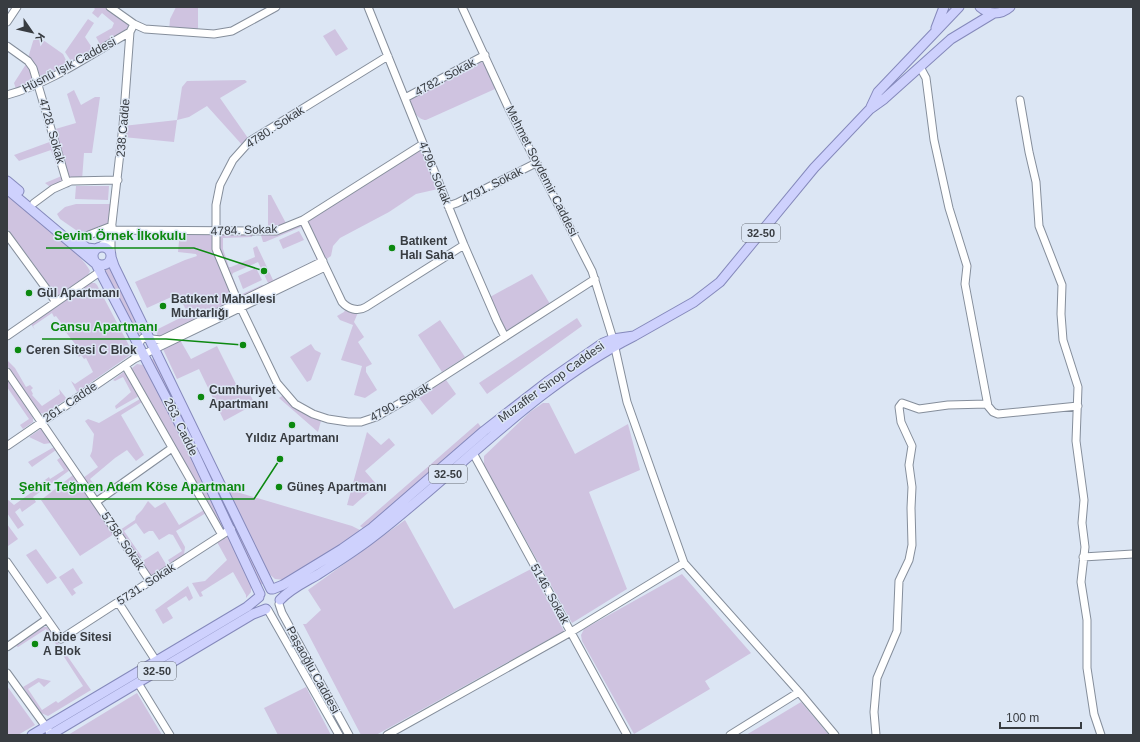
<svg xmlns="http://www.w3.org/2000/svg" width="1140" height="742" font-family="Arial,sans-serif">
<rect width="100%" height="100%" fill="#dce6f4"/>
<path fill="#cfc3e0" d="M93 7H110L134 24 132 28 102 48 96 37 112 28 114 23 102 13 98 18 92 13 95 9Z
M176 7H198V33L169 31 170 19Z
M88 19 94 23 85 37 95 52 73 64 65 52Z
M335 29 348 49 336 56 323 36Z
M36 35 63 54 68 64 41 77 35 65 28 58 34 38Z
M28 61 39 82 17 92 14 83Z
M482 62 485 65 495 89 426 120C417 120 408 106 411 98Z
M245 80 247 82 220 98 250 141 244 147 207 106 189 117 177 120 174 142 123 137V126L177 120 182 87 187 81Z
M74 90 81 105 95 97H100L92 153H84L82 180 53 189 45 183 64 175 56 164 51 150 19 161 14 155 55 140 52 130 76 123 67 94Z
M420 150H422L438 189 416 194 389 212 340 238 333 246 331 256 325 260 308 221Z
M76 186H109L108 200 75 199Z
M7 194C24 209 82 253 90 271L88 275 57 296 7 228Z
M268 195H271L288 227 303 220 323 261 270 287 258 262 233 273 232 275 240 295 262 285 265 286 193 324 158 338 156 330 188 314 178 294 147 308 135 282 185 260 197 256 196 254 178 252 180 231 253 232 252 237 223 238V249L229 267H231L255 257 253 248 257 246 273 280 316 260V257L301 227 265 242H263L260 232H268Z
M76 204H113L109 226 83 235 60 219 57 214 65 207Z
M299 231 304 240 283 249 279 240Z
M110 266 144 332 137 335 105 270 107 267Z
M256 268 262 280 243 289 238 276Z
M532 274 550 304 506 332 490 297Z
M91 283H95L97 285 133 353 77 392 71 381 75 384 93 372 86 358 84 359 81 355 79 357 76 352 79 349 61 326 62 324 56 316 54 317 52 313 33 326 35 330 31 324Z
M347 307 359 310 354 322 364 337 358 342 372 364 366 367V372L377 390 365 398 354 395 362 366 341 360 353 325 340 320 337 316 344 312Z
M577 318 582 326 487 394 479 383Z
M440 320 465 357 442 372 418 335Z
M179 338 191 359 217 346 239 390 246 387 255 404 224 421 199 369 177 379 162 347Z
M311 344 315 350 321 353 311 380 307 382 290 357Z
M155 358 213 477H212L151 360Z
M7 360 15 368 26 387 30 385 33 388 31 390 33 394 32 395 42 406 60 394 59 389 67 399 44 414 40 413 7 365Z
M137 364 143 365 158 388 227 528 223 530 133 371 132 368Z
M125 371 139 396 116 409 115 406 131 392 123 377 115 381 113 380Z
M444 377 456 394 432 415 416 394Z
M7 379 33 418V422L23 429 20 425 29 419 7 387Z
M285 394 322 417 318 432 279 398Z
M140 399 142 402 121 415 144 455 136 461 127 450 115 458 90 479 97 488 92 491 83 478 98 467 90 456 92 451 94 434 85 421 88 419 99 423Z
M543 403H549L575 454 628 424 640 470 589 492 627 589 572 623 484 465V456L530 412Z
M478 423 484 431 367 531 360 526Z
M42 428 51 443 44 444 29 437Z
M367 432 381 445 389 438 395 445 365 471 377 485 353 506 347 505Z
M54 447 56 450 32 467 28 462Z
M61 457 70 470 33 497 36 502 22 512 20 508 15 512 24 525 18 529 7 513V499L14 505 39 487 38 485 49 477 50 479 64 470 57 460Z
M73 475 114 534 80 556 41 500Z
M214 482 265 582 259 586 213 483Z
M230 490 352 526 362 531 285 580 275 579 268 573 227 491Z
M148 501 155 508 165 502 179 525 204 510 206 513 176 531 185 547 184 555 170 563 168 560 182 551 173 535 169 534 159 540 153 531H149L144 534 136 523 124 531 142 557 139 559 120 530 135 520 136 516 142 510Z
M405 520 454 609 531 569 564 631 376 735H361L303 624H306L321 610 308 590Z
M7 524 18 539 8 546 7 545Z
M228 536 251 583V592L246 598V595L233 572 201 592 203 596 200 597 192 583 205 581 227 560 217 542Z
M36 549 57 578 47 584 26 555Z
M158 551 167 566 151 576 141 562Z
M73 568 83 583 73 589 76 593 72 596 59 577Z
M682 574 751 653 705 681 710 689 634 734 582 641 581 635 584 629Z
M188 586 193 598 189 601 186 596 167 608 173 618 163 624 155 610Z
M43 627H47L91 690 48 716 41 713 23 687 38 678 51 681 44 687 39 682 28 689 42 710 56 701 58 703 83 686 46 629 18 647 16 646Z
M7 686 35 725 18 735H7Z
M306 687 331 735H278L264 708Z
M137 693 162 735H68Z
M801 702 829 735H746Z"/>
<g fill="none" stroke-linecap="round" stroke-linejoin="round">
<defs>
<path id="minor" d="M110 7 134 24 145 29 214 34 232 31 276 7
M368 7 464 245 497 321 505 337
M462 7 509 109 592 271 613 339 627 402 684 563 799 692 835 735
M7 22 17 7
M7 46 28 61 33 68 67 183
M388 56 250 141 233 160 220 185 216 205V249L238 302 277 383 295 404 313 414 328 419 348 422H361L376 417 416 394 595 279
M920 67 926 78 934 140 949 208 967 266 965 284 988 406 993 412 998 414 1078 406
M7 95C51 83 91 54 130 32
M405 98 485 55
M1020 100 1029 152 1036 182 1039 226 1062 285 1061 314 1063 340 1078 387 1076 441 1084 500 1082 523 1085 547 1081 582 1087 620V668L1094 714 1101 735
M34 203 53 189 71 181 118 180
M448 206 457 203 536 163
M303 220 342 302C348 309 358 312 366 307L464 245
M112 230 276 231 303 220 423 144
M111 232 123 126 130 32 134 24
M7 235 56 302
M76 240 112 226
M100 247 106 242 111 232V254
M323 261 161 340 143 338C137 343 138 352 134 359L325 267
M7 336 101 271
M125 365 222 535
M7 372 150 581
M7 446 134 359
M473 453 627 735
M96 502 172 448
M1083 557 1133 554
M7 562 61 639 231 529
M118 602 156 661
M279 604 282 613 349 735
M268 610 339 735
M7 647 47 619
M7 673 49 731
M138 683 170 735
M387 735 571 632 684 563
M730 735 799 692
M876 735 874 712 877 678 897 631 899 581 909 560 912 545 911 508 912 487 909 465 912 446 901 422 899 407 902 403 919 409 948 405 987 404"/>
<path id="major" d="M980 7C989 15 1001 15 1010 7
M936 28 944 7
M871 107 878 92 959 7
M7 181 19 191
M7 189 95 263
M78 241 87 248 96 249
M93 256a9 9 0 1 1 18 0a9 9 0 1 1-18 0Z
M111 257 114 266 271 589
M96 264 188 440 260 594
M634 336 694 302 720 282 814 168 870 109 884 99 951 39 994 13
M273 589 283 585 342 549 372 528 484 431 547 382 603 343 613 339 634 336C535 386 459 471 373 537 355 551 336 563 317 575 305 582 290 589 280 600
M32 735 247 607 259 597
M50 735 253 614 266 609"/>
</defs>
<use href="#minor" stroke="#858e9b" stroke-width="9"/>
<use href="#major" stroke="#8589bb" stroke-width="11"/>
<use href="#minor" stroke="#fff" stroke-width="7"/>
<use href="#major" stroke="#ced1fd" stroke-width="9"/>
</g>
<g fill="#0c8910" stroke="#dce6f4" stroke-width="1.5">
<circle cx="392" cy="248" r="4"/>
<circle cx="29" cy="293" r="4"/>
<circle cx="163" cy="306" r="4"/>
<circle cx="18" cy="350" r="4"/>
<circle cx="201" cy="397" r="4"/>
<circle cx="292" cy="425" r="4"/>
<circle cx="279" cy="487" r="4"/>
<circle cx="35" cy="644" r="4"/>
</g>
<g text-anchor="middle" dominant-baseline="central" stroke-width="3" stroke-linejoin="round" paint-order="stroke">
<g fill="#dce6f4" stroke="#696f77" stroke-width="1">
<rect x="742" y="224" width="38" height="18" rx="3"/>
<rect x="429" y="465" width="38" height="18" rx="3"/>
<rect x="138" y="662" width="38" height="18" rx="3"/>
</g>
<g font-size="11" font-weight="bold" fill="#383c41">
<text x="761" y="233">32-50</text>
<text x="448" y="474">32-50</text>
<text x="157" y="671">32-50</text>
</g>
<g font-size="12" fill="#383c41" stroke="#dce6f4">
<text transform="translate(69 65) rotate(-28)">Hüsnü Işık Caddesi</text>
<text transform="translate(445 77) rotate(-28)">4782. Sokak</text>
<text transform="translate(275 127) rotate(-33)">4780. Sokak</text>
<text transform="translate(123 128) rotate(-85)">238.Cadde</text>
<text transform="translate(52 131) rotate(74)">4728. Sokak</text>
<text transform="translate(542 171) rotate(63)">Mehmet Soydemir Caddesi</text>
<text transform="translate(435 173) rotate(68)">4796. Sokak</text>
<text transform="translate(492 185) rotate(-27)">4791. Sokak</text>
<text transform="translate(244 230) rotate(-2)">4784. Sokak</text>
<text transform="translate(551 382) rotate(-36)">Muzaffer Sinop Caddesi</text>
<text transform="translate(70 402) rotate(-34)">261. Cadde</text>
<text transform="translate(400 402) rotate(-29)">4790. Sokak</text>
<text transform="translate(181 427) rotate(64)">263. Cadde</text>
<text transform="translate(123 541) rotate(56)">5758. Sokak</text>
<text transform="translate(146 584) rotate(-33)">5731. Sokak</text>
<text transform="translate(550 594) rotate(61)">5146. Sokak</text>
<text transform="translate(313 670) rotate(61)">Paşaoğlu Caddesi</text>
</g>
<g font-size="12" font-weight="bold" fill="#383c41" stroke="#dce6f4" text-anchor="start">
<text x="400" y="241">Batıkent<tspan x="400" dy="14">Halı Saha</tspan></text>
<text x="37" y="293">Gül Apartmanı</text>
<text x="171" y="299">Batıkent Mahallesi<tspan x="171" dy="14">Muhtarlığı</tspan></text>
<text x="26" y="350">Ceren Sitesi C Blok</text>
<text x="209" y="390">Cumhuriyet<tspan x="209" dy="14">Apartmanı</tspan></text>
<text x="292" y="438" text-anchor="middle">Yıldız Apartmanı</text>
<text x="287" y="487">Güneş Apartmanı</text>
<text x="43" y="637">Abide Sitesi<tspan x="43" dy="14">A Blok</tspan></text>
</g>
</g>
<path fill="none" stroke="#0c8910" stroke-width="1.5" d="M264 271L194 248H46M243 345L166 339H42M280 459L254 499H11"/>
<g fill="#0c8910" stroke="#dce6f4" stroke-width="1.5">
<circle cx="264" cy="271" r="4"/>
<circle cx="243" cy="345" r="4"/>
<circle cx="280" cy="459" r="4"/>
</g>
<g font-size="13" text-anchor="middle" font-weight="bold" fill="#0c8910" stroke="#dce6f4" stroke-width="3" stroke-linejoin="round" paint-order="stroke">
<text x="120" y="240">Sevim Örnek İlkokulu</text>
<text x="104" y="331">Cansu Apartmanı</text>
<text x="132" y="491">Şehit Teğmen Adem Köse Apartmanı</text>
</g>
<rect width="1140" height="742" fill="none" stroke="#383c41" stroke-width="16"/>
<g transform="translate(32 32) rotate(124)" stroke="#dce6f4" stroke-width="3" paint-order="stroke">
<path d="M0-3L7 15L0 10L-7 15Z" fill="#383c41"/>
<text y="-6" font-size="11" font-weight="bold" text-anchor="middle" fill="#383c41">K</text>
</g>
<path d="M1000 722v6h81v-6" fill="none" stroke="#383c41" stroke-width="2"/>
<text x="1006" y="722" font-size="12" fill="#383c41" stroke="#dce6f4" stroke-width="3" paint-order="stroke">100 m</text>
</svg>
